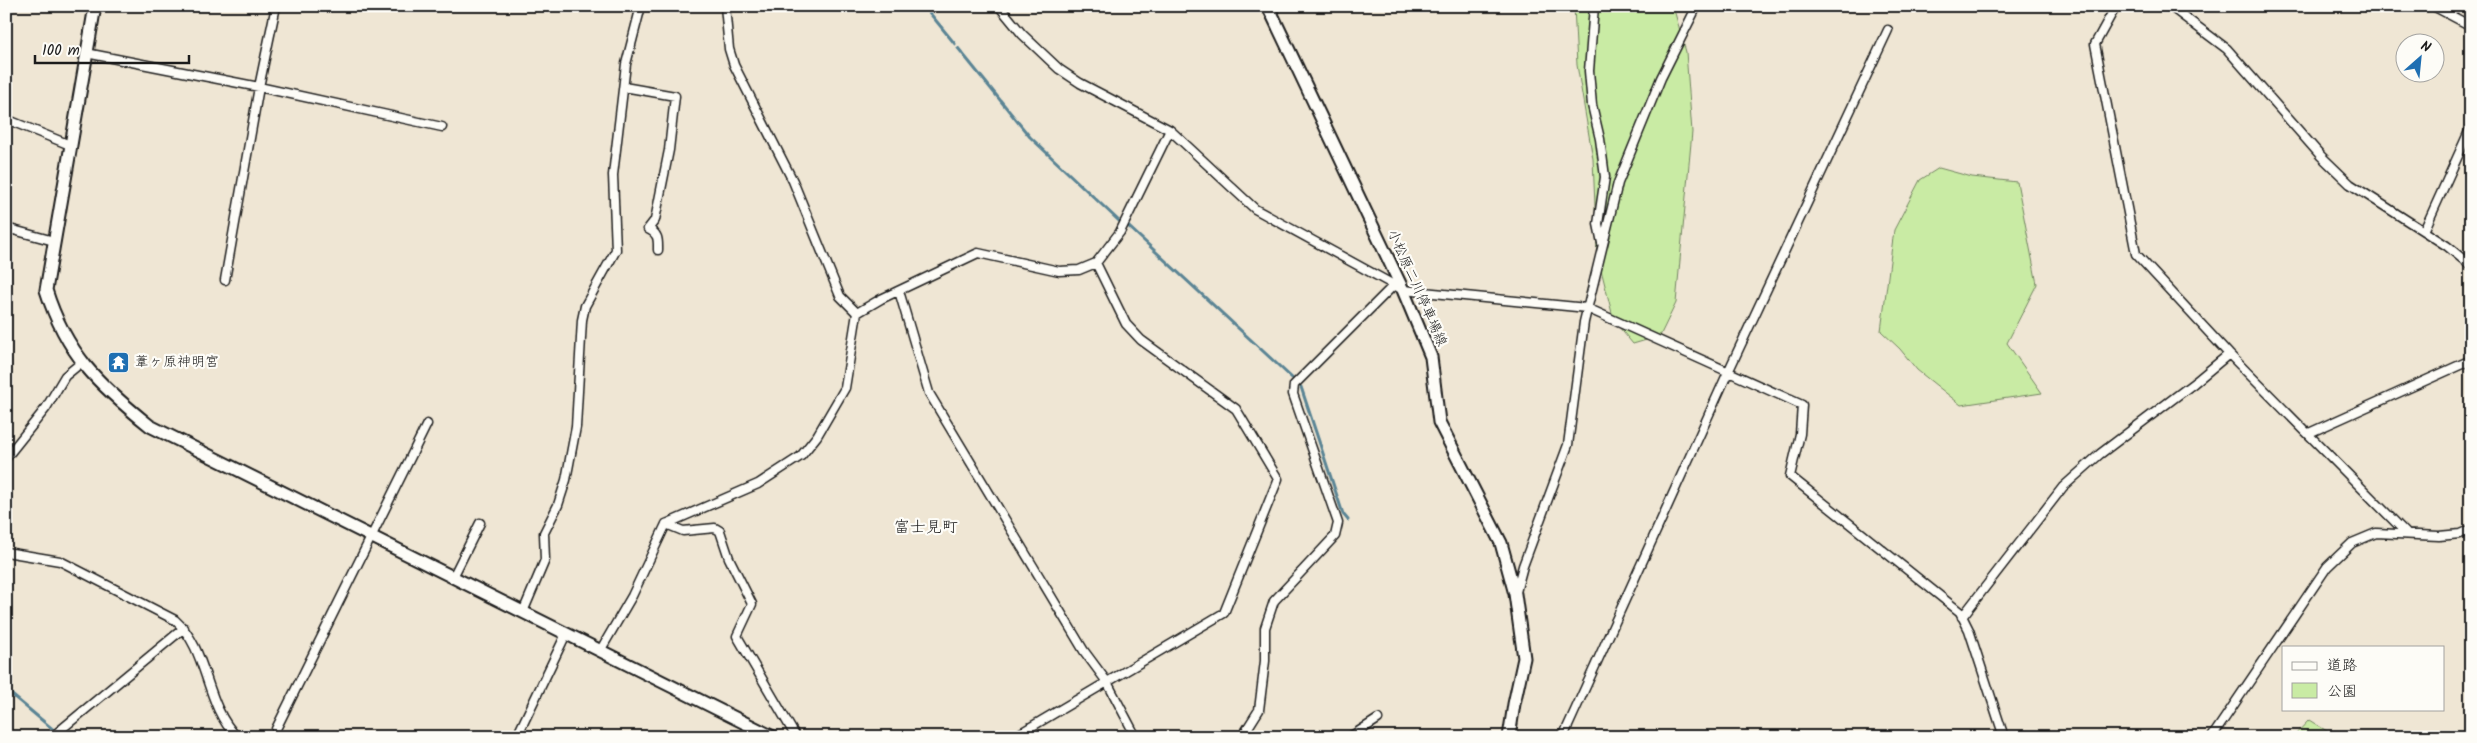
<svg xmlns="http://www.w3.org/2000/svg" width="2477" height="743" font-family="Kalam,'Klee One',sans-serif">
<rect width="100%" height="100%" fill="#efe6d4"/>
<filter id="ink" filterUnits="userSpaceOnUse"><feTurbulence type="fractalNoise" baseFrequency=".02" numOctaves="2"/><feDisplacementMap in="SourceGraphic" scale="10" xChannelSelector="R" yChannelSelector="G"/><feConvolveMatrix kernelMatrix="1 2 1 2 8 2 1 2 1" color-interpolation-filters="sRGB"/></filter>
<g filter="url(#ink)">
<path fill="#c9eba4" stroke="#728460" d="M1574 6H1673L1686 52 1692 132 1676 303 1660 336 1633 344 1614 321 1597 254 1593 159 1577 65Z
M1939 168 1972 177 2017 182 2037 284 2007 343 2042 393 1961 405 1917 370 1900 349 1881 331 1894 230 1920 180Z
M2309 720 2330 733 2329 737H2293Z"/>
<g fill="none" stroke-linecap="round" stroke-linejoin="round">
<path stroke="#5a8494" stroke-width="3" d="M924 6 955 44
M958 48 1030 137 1119 221
M1128 226 1292 378
M1301 387 1343 514 1348 520
M6 690 62 737"/>
<defs>
<path id="street" d="M725 6 729 49 734 65 793 181 840 296 857 313
M999 6 1022 34 1059 69 1080 83 1170 130 1255 209 1403 290 1587 308 1802 405 1800 434 1790 476 1960 612 1969 630 2004 737
M1594 6 1589 71 1592 105 1600 139 1605 177 1598 224 1602 243
M2116 6 2095 44 2136 254 2229 354 2406 533
M2170 6 2227 49 2321 156 2350 184 2447 246 2471 266
M2433 6 2471 26
M86 53 259 87 442 127
M624 87 675 96 669 150 655 220 648 229C659 234 658 240 658 250
M6 119 70 145
M6 228 54 241
M2424 231 2471 127
M225 280 259 87 276 6
M899 291 929 393 1084 651 1107 682 1136 737
M857 313 881 299 978 253 1059 271 1079 270 1096 263 1120 232 1170 130
M2309 433 2471 360
M6 458 46 408 65 376 82 362
M666 524 758 484 801 456 817 436 845 388 857 313
M666 524 683 531 715 528 720 531 729 558 752 604 737 636 796 737
M6 552 60 561 175 620C209 650 204 704 237 737
M453 577 480 523
M1516 592 1523 566 1568 445 1584 322 1618 183 1661 78 1697 6
M523 612 545 560 544 533 558 505 566 480 576 427 582 320 585 306 616 250 613 175 626 64 641 6
M1962 617 2063 487 2100 454 2194 383 2229 354
M600 651 632 596 666 524
M276 729 427 424
M52 737 184 628
M520 737V730L566 634
M1014 737 1224 613 1278 479 1236 409 1141 340 1126 324 1096 263
M1242 737 1259 710 1265 661V628L1274 601 1335 536 1338 523 1293 394 1294 385 1394 285
M1350 737 1378 719
M1563 737 1729 370 1888 30
M2212 737 2327 567 2352 543 2376 533 2439 536 2460 534 2471 529"/>
<path id="secondary" d="M95 6 46 290C66 354 99 385 150 426L773 737
M1268 6 1403 290 1431 357 1439 422 1501 543 1515 594 1524 658 1514 704 1509 737"/>
</defs>
<use href="#street" stroke="#1c1c1c" stroke-width="11"/>
<use href="#secondary" stroke="#1c1c1c" stroke-width="15"/>
<use href="#street" stroke="#fdfcf7" stroke-width="8"/>
<use href="#secondary" stroke="#fdfcf7" stroke-width="11"/>
</g>
</g>
<defs>
<symbol id="temple-square" viewBox="-11 -11 22 22"><rect x="-9" y="-9" width="18" height="18" rx="4" fill="#1f6fb2" stroke="#fdfcf7"/><path d="M0-6L5-2H3V0L6.5 2.5H4V6H1.5V3h-3V6H-4V2.5H-6.5L-3 0V-2H-5Z" fill="#fff"/></symbol>
</defs>
<g fill-rule="evenodd">
<use href="#temple-square" x="106" y="350" width="25" height="25"/>
</g>
<g text-anchor="middle" dominant-baseline="central" stroke-width="4.5" stroke-linejoin="round" paint-order="stroke">
<g font-size="14" fill="#1c1c1c" stroke="#fdfcf7">
<text transform="translate(1417 288) rotate(66)">小松原二川停車場線</text>
</g>
<g font-size="14" fill="#1c1c1c" stroke="#fdfcf7" text-anchor="start">
<text x="135" y="362">葦ヶ原神明宮</text>
</g>
<g font-size="16" fill="#1c1c1c" stroke="#fdfcf7">
<text x="926" y="527">富士見町</text>
</g>
</g>
<rect width="2477" height="743" fill="none" stroke="#fdfcf7" stroke-width="25"/>
<rect x="12" y="12" width="2452" height="718" fill="none" stroke="#1c1c1c" stroke-width="2" filter="url(#ink)"/>
<rect x="2282" y="646" width="162" height="65" fill="#fdfcf7" stroke="#a3a29f"/>
<rect x="2292" y="662" width="25" height="8" fill="#fdfcf7" stroke="#a3a29f"/>
<text x="2327" y="670" font-size="15" fill="#1c1c1c">道路</text>
<rect x="2292" y="683" width="25" height="15" fill="#c9eba4" stroke="#a3a29f"/>
<text x="2327" y="696" font-size="15" fill="#1c1c1c">公園</text>
<g transform="translate(2420 58) rotate(27)"><circle r="24" fill="#fdfcf7" stroke="#a3a29f"/>
<path d="M0-4L9 19L0 12L-9 19Z" fill="#1f6fb2"/>
<text y="-8" font-size="14" font-weight="bold" text-anchor="middle" fill="#1c1c1c">N</text>
</g>
<path d="M35 55v8h154v-8" fill="none" stroke="#1c1c1c" stroke-width="2.5"/>
<text x="42" y="55" font-size="15" fill="#1c1c1c" stroke="#fdfcf7" stroke-width="4" paint-order="stroke">100 m</text>
</svg>
